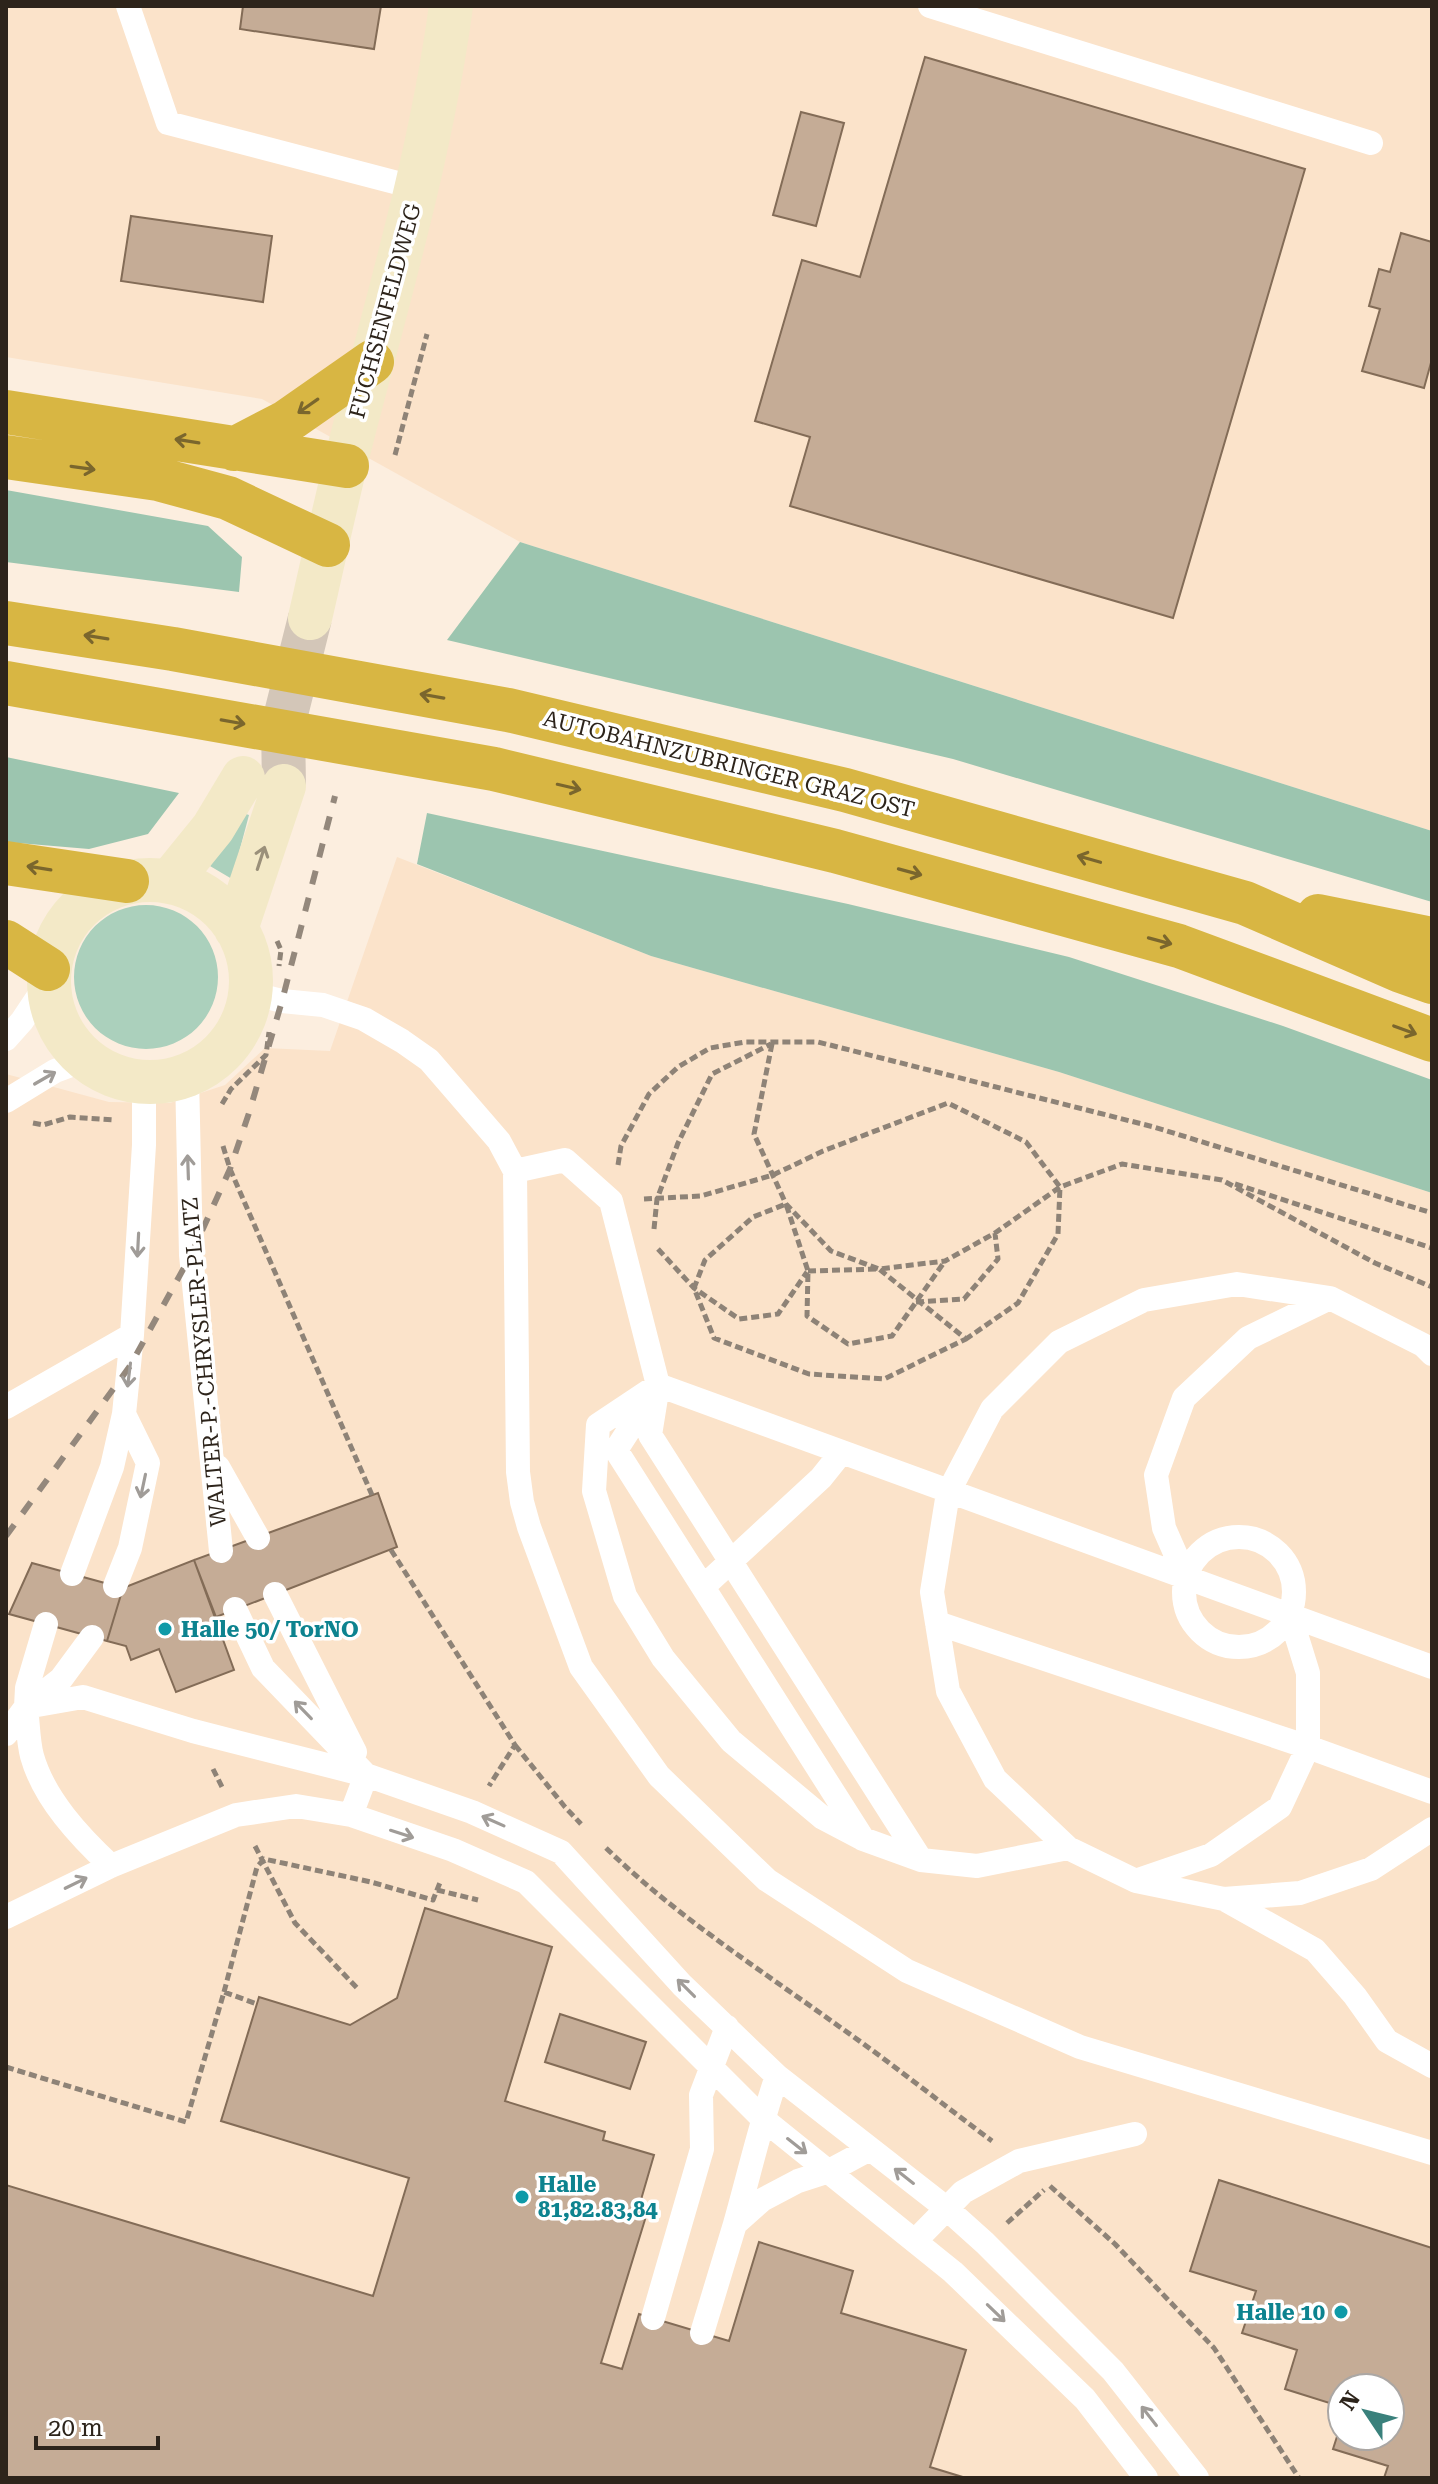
<svg xmlns="http://www.w3.org/2000/svg" width="1438" height="2484" font-family="'Roboto Serif',serif">
<rect width="100%" height="100%" fill="#fceedf"/>
<path fill="#fbe3ca" fill-rule="evenodd" d="M6 6H1432V831L520 542 262 399 6 357Z
M397 857 651 956 1059 1072 1432 1193V2478H6V1074L109 1102 170 1103 225 1085 265 1048 330 1051ZM1342 2388H1390V2436H1342Z"/>
<path fill="#abd0bc" d="M243 813 249 815 232 879 210 866Z
M74 977a72 72 0 1 1 144 0a72 72 0 1 1-144 0Z"/>
<path fill="#9cc5af" d="M6 490 208 526 242 557 239 592 6 562Z
M520 542 1432 831V902L953 759 447 640Z
M6 757 179 793 148 834 89 849 6 842Z
M427 813 848 904 1069 957 1283 1026 1432 1080V1193L1059 1072 651 956 417 864Z"/>
<path fill="#c5ac96" stroke="#836c57" stroke-width="2" d="M243 6H381L374 49 240 29Z
M925 57 1305 169 1173 618 790 506 810 437 755 421 802 260 860 277Z
M801 112 844 123 816 226 773 215Z
M131 216 272 236 263 302 121 281Z
M1401 233 1432 242V359L1424 388 1362 371 1380 309 1369 306 1379 269 1390 272Z
M378 1493 397 1547 216 1617 194 1560Z
M194 1560 234 1670 176 1692 159 1649 131 1660 126 1646 107 1641 123 1588Z
M32 1563 123 1588 107 1641 9 1614Z
M425 1908 552 1947 505 2101 605 2132 603 2140 654 2155 638 2210 647 2213 601 2363 622 2369 639 2314 729 2341 759 2242 853 2271 841 2313 966 2350 930 2467 966 2478H6V2185L373 2296 409 2178 221 2121 259 1997 350 2025 397 1998Z
M560 2014 646 2042 630 2089 545 2062Z
M1219 2180 1432 2248V2478H1384L1388 2466 1333 2449 1342 2421V2436H1390V2388H1342V2407L1285 2389 1297 2350 1242 2333 1256 2291 1190 2271Z"/>
<g fill="none" stroke-linecap="round" stroke-linejoin="round">
<path stroke="#d3c6b8" stroke-width="44" stroke-dasharray="44 22" stroke-linecap="butt" d="M284 786 283 726 310 618"/>
<path stroke="#8e8377" stroke-width="5" stroke-dasharray="8 4" stroke-linecap="butt" d="M395 455 427 334
M277 941 281 950 279 966
M772 1044 754 1134 786 1204 831 1251 879 1269 945 1261 995 1233 1060 1187 1122 1164 1222 1180 1375 1263 1432 1287
M222 1104 231 1089 266 1055 269 1032
M33 1123 43 1125 70 1117 114 1120
M223 1146 230 1169 372 1495
M618 1165 621 1146 649 1094 678 1067 710 1048 745 1042H818L1154 1127 1432 1213
M1235 1184 1432 1248
M644 1199 701 1196 773 1175 823 1151 948 1103 1026 1142 1060 1187 1058 1234 1018 1303 966 1339
M654 1229 657 1199 678 1143 712 1074 771 1044
M658 1249 694 1288 739 1319 778 1314 807 1272
M808 1271 879 1269 966 1339 884 1379 809 1374 714 1338 694 1288 705 1260 753 1217 786 1204 808 1271 807 1316 848 1344 892 1336 945 1261
M916 1302 964 1299 998 1259 995 1233
M391 1550 515 1745 489 1786
M515 1745 565 1807 581 1824
M213 1769 223 1789
M255 1846 295 1923 357 1988
M606 1848C676 1916 758 1968 837 2025 890 2062 941 2103 992 2141
M437 1890 478 1900
M224 1992 257 1867 264 1859 371 1882 433 1900 441 1880
M6 2067 186 2122 224 1992 257 2004
M1050 2186 1115 2244 1214 2348 1299 2478
M1007 2223 1044 2190"/>
<path stroke="#fff" stroke-width="24" d="M128 6 168 123 417 188
M930 6 1371 143
M251 993 282 1001 323 1005 364 1019 402 1041 429 1060 499 1141 515 1171 518 1472 522 1502 529 1527 581 1667 659 1776 767 1880 907 1971 1080 2047 1432 2153
M6 1039 22 1021 48 982
M187 1076 191 1255 221 1551
M6 1101 55 1071 87 1059
M515 1171 565 1160 611 1201 658 1385 1432 1667
M1432 1354 1423 1345 1330 1298 1237 1284 1144 1300 1059 1342 992 1409 948 1493 932 1592 948 1691 995 1779 1068 1848 1136 1881 1224 1899 1300 1893 1371 1869 1432 1829
M649 1391 598 1425 594 1491 625 1596 663 1658 731 1741 823 1818 863 1839 921 1860 977 1866 1068 1848
M6 1407 132 1335
M218 1467 258 1538
M1184 1592a55 55 0 1 1 110 0a55 55 0 1 1-110 0Z
M72 1574 112 1467 124 1414 132 1335 144 1145V1083
M1186 1578 1164 1528 1156 1475 1184 1398 1248 1338 1330 1298
M115 1586 130 1548 148 1463 124 1414
M703 1587 821 1478 841 1453
M275 1594 355 1752
M235 1609 263 1668 366 1775 351 1815
M937 1623 1308 1747 1432 1792
M29 1704 61 1679 92 1637
M6 1734 26 1707 27 1688 46 1624
M863 1839 616 1450 658 1385 650 1435 921 1860
M111 1866C80 1837 44 1799 32 1756 28 1741 28 1722 26 1707L83 1697 193 1731 366 1775 472 1812 561 1852 682 1985 777 2076 946 2208 985 2243 1113 2371 1197 2478
M1138 1880 1211 1855 1280 1807 1308 1747V1673L1290 1615
M1224 1899 1315 1950 1355 1996 1387 2041 1432 2066
M6 1917 111 1866 236 1815 296 1806 351 1815 453 1850 526 1882 762 2118 953 2272 1085 2399 1146 2478
M735 2224C749 2175 760 2125 777 2076
M916 2240 963 2192 1019 2161 1135 2134
M653 2318 702 2149 701 2095 727 2027
M702 2333 735 2224 762 2200 798 2181 829 2171 870 2149"/>
<path stroke="#f3e9c7" stroke-width="44" d="M310 618C325 553 339 487 356 422 392 285 432 147 451 6
M49 981a101 101 0 1 1 202 0a101 101 0 1 1-202 0Z
M170 881 213 828 243 778
M236 929 284 786"/>
<path stroke="#d8b643" stroke-width="44" d="M6 412 347 466
M234 449 286 422 372 362
M6 457 158 479 228 498 328 545
M6 623 173 649 508 710 845 790 1245 903 1401 971 1432 982
M6 683 494 769 835 851 1179 946 1432 1040
M6 863 127 881
M1318 916 1432 939
M6 942 48 969"/>
<path stroke="#94887c" stroke-width="6" stroke-dasharray="14 14" stroke-linecap="butt" d="M6 1536 130 1366 191 1255 230 1169 249 1113 282 1001 335 796"/>
</g>
<defs><path id="oneway-shaft" d="M-6 0H5M1.5-3L5.5 0L1.5 3" fill="none" stroke-width="1.6" stroke-linecap="round" stroke-linejoin="round" transform="scale(2)"/></defs>
<g stroke="#7a662d">
<use href="#oneway-shaft" transform="translate(308 406) rotate(145)"/>
<use href="#oneway-shaft" transform="translate(187 441) rotate(-171)"/>
<use href="#oneway-shaft" transform="translate(83 468) rotate(8)"/>
<use href="#oneway-shaft" transform="translate(96 637) rotate(-171)"/>
<use href="#oneway-shaft" transform="translate(432 696) rotate(-170)"/>
<use href="#oneway-shaft" transform="translate(233 722) rotate(10)"/>
<use href="#oneway-shaft" transform="translate(569 787) rotate(13)"/>
<use href="#oneway-shaft" transform="translate(1089 859) rotate(-164)"/>
<use href="#oneway-shaft" transform="translate(39 868) rotate(-171)"/>
<use href="#oneway-shaft" transform="translate(910 872) rotate(15)"/>
<use href="#oneway-shaft" transform="translate(1160 941) rotate(15)"/>
<use href="#oneway-shaft" transform="translate(1405 1030) rotate(20)"/>
</g>
<use stroke="#9a907a" href="#oneway-shaft" transform="translate(261 858) rotate(-72)"/>
<g stroke="#a09c98">
<use href="#oneway-shaft" transform="translate(45 1078) rotate(-30)"/>
<use href="#oneway-shaft" transform="translate(188 1167) rotate(-92)"/>
<use href="#oneway-shaft" transform="translate(138 1245) rotate(93)"/>
<use href="#oneway-shaft" transform="translate(129 1375) rotate(97)"/>
<use href="#oneway-shaft" transform="translate(143 1486) rotate(102)"/>
<use href="#oneway-shaft" transform="translate(303 1710) rotate(-134)"/>
<use href="#oneway-shaft" transform="translate(493 1821) rotate(-156)"/>
<use href="#oneway-shaft" transform="translate(402 1834) rotate(18)"/>
<use href="#oneway-shaft" transform="translate(76 1883) rotate(-26)"/>
<use href="#oneway-shaft" transform="translate(686 1988) rotate(-135)"/>
<use href="#oneway-shaft" transform="translate(797 2146) rotate(38)"/>
<use href="#oneway-shaft" transform="translate(904 2176) rotate(-142)"/>
<use href="#oneway-shaft" transform="translate(996 2313) rotate(44)"/>
<use href="#oneway-shaft" transform="translate(1149 2416) rotate(-128)"/>
</g>
<g fill="#0f9aa8" stroke="#fff" stroke-width="3">
<circle cx="165" cy="1629" r="8"/>
<circle cx="522" cy="2197" r="8"/>
<circle cx="1341" cy="2312" r="8"/>
</g>
<g text-anchor="middle" dominant-baseline="central" stroke-width="7" stroke-linejoin="round" paint-order="stroke">
<g font-size="22" fill="#2d241b" stroke="#fff">
<text transform="translate(385 311) rotate(-75)">FUCHSENFELDWEG</text>
<text transform="translate(729 764) rotate(14)">AUTOBAHNZUBRINGER GRAZ OST</text>
<text transform="translate(204 1362) rotate(-95)">WALTER-P.-CHRYSLER-PLATZ</text>
</g>
<g font-size="22" font-weight="bold" fill="#0d838f" stroke="#fff" text-anchor="start">
<text x="181" y="1629">Halle 50/ TorNO</text>
<text x="538" y="2184">Halle<tspan x="538" dy="25">81,82.83,84</tspan></text>
<text x="1325" y="2312" text-anchor="end">Halle 10</text>
</g>
</g>
<rect width="1438" height="2484" fill="none" stroke="#2d241b" stroke-width="16"/>
<g transform="translate(1366 2412) rotate(305)"><circle r="38" fill="#ffffff" stroke="#aba7a4" stroke-width="2"/>
<path d="M0-6L14 30L0 20L-14 30Z" fill="#3a817c"/>
<text y="-12" font-size="22" font-weight="bold" text-anchor="middle" fill="#2d241b">N</text>
</g>
<path d="M36 2436v12h122v-12" fill="none" stroke="#2d241b" stroke-width="4"/>
<text x="48" y="2436" font-size="24" fill="#2d241b" stroke="#ffffff" stroke-width="6" paint-order="stroke">20 m</text>
</svg>
